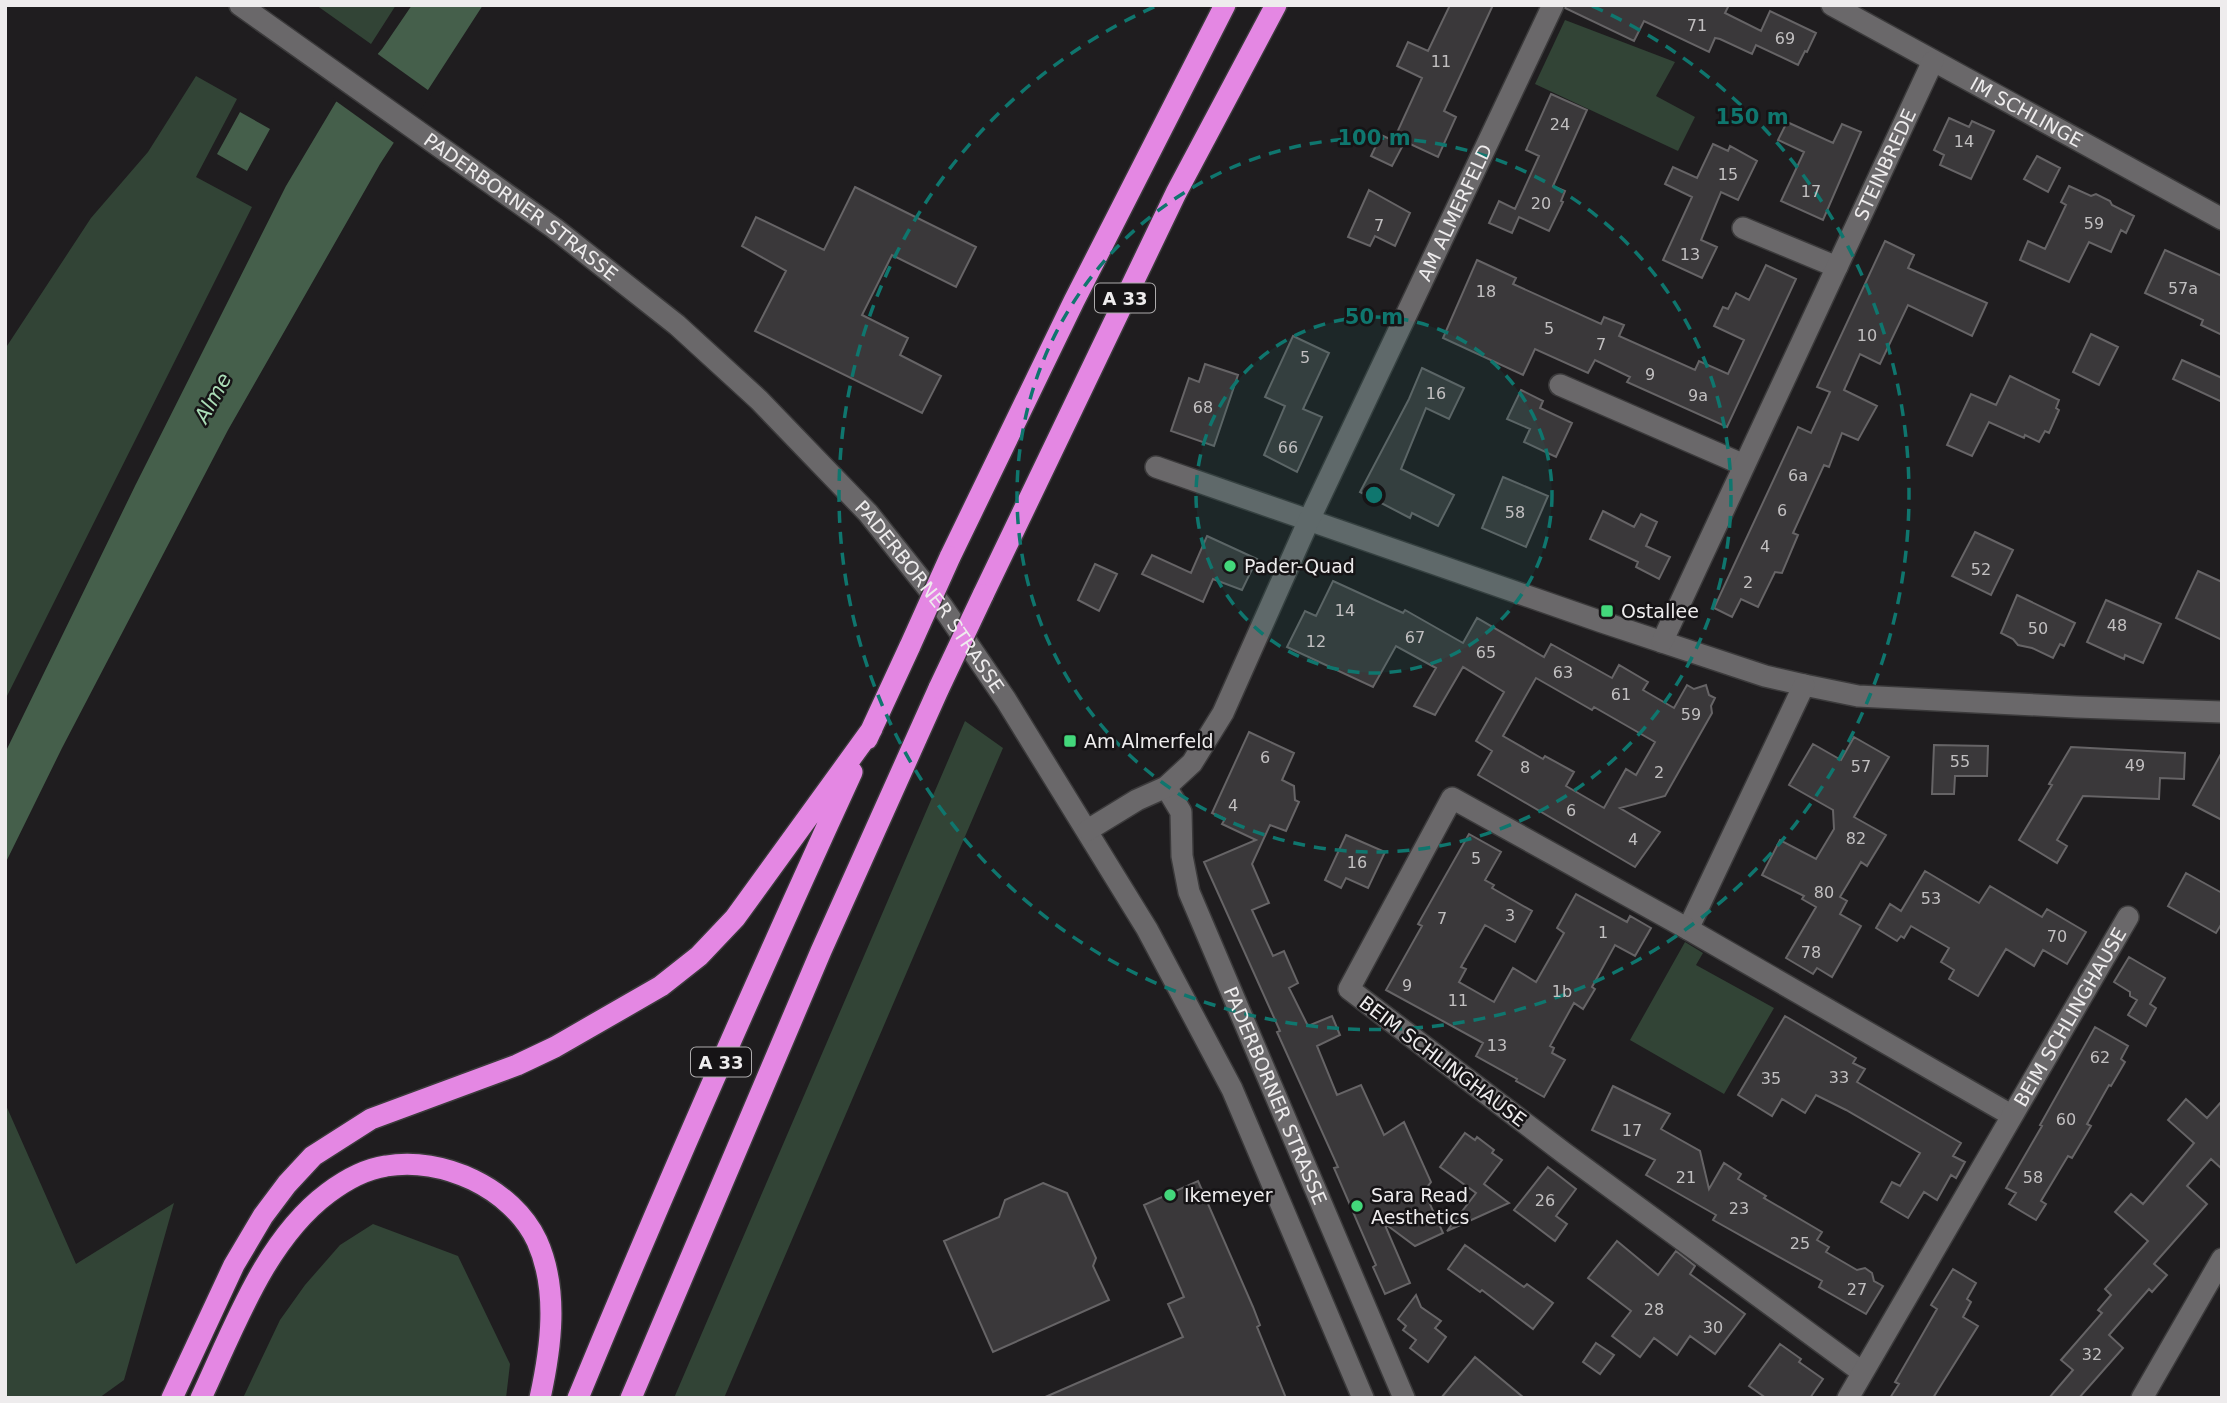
<svg xmlns="http://www.w3.org/2000/svg" width="2227" height="1403" font-family="'DejaVu Sans',sans-serif">
<rect width="100%" height="100%" fill="#1f1d1f"/>
<path fill="#324436" d="M316 5H396L371 44Z
M1565 20 1675 62 1656 96 1695 117 1678 151 1535 84Z
M196 76 237 99 196 177 252 207 5 700V349L91 218 148 152Z
M965 721 1003 748 724 1398H674Z
M1685 942 1703 953 1696 965 1774 1008 1724 1094 1630 1040Z
M5 1103 76 1264 174 1203 124 1380 99 1398H5Z
M373 1224 458 1256 510 1364 506 1398H243L280 1320 305 1285 340 1245Z"/>
<path fill="#455f4b" d="M412 5H483L380 164 228 430 62 748 5 864V753L135 486 286 186 336 102 382 49Z
M240 112 270 129 247 171 217 154Z"/>
<path fill="#1f1d1f" d="M375 52 432 93 397 145 333 99Z"/>
<path fill="#3a383a" stroke="#666466" stroke-width="2" fill-rule="evenodd" d="M1450 5H1493L1444 111 1456 117 1438 157 1395 137 1422 78 1397 66 1408 42 1428 51Z
M1566 5H1729L1725 13 1761 31 1770 11 1816 33 1807 52 1805 51 1798 65 1756 45 1752 54 1720 39 1715 38 1709 52 1644 21 1634 41 1565 8Z
M1551 94 1587 110 1553 186 1565 191 1561 201 1563 202 1549 231 1519 217 1512 233 1489 223 1499 201 1515 209 1539 156 1526 150Z
M1949 118 1969 127 1972 121 1994 131 1971 179 1940 165 1944 155 1934 150Z
M1787 122 1833 143 1842 124 1861 132 1823 220 1781 201 1804 152 1778 140Z
M1381 135 1403 145 1392 166 1371 156Z
M1713 144 1728 151 1730 146 1757 161 1738 200 1721 192 1701 240 1717 247 1702 278 1663 260 1692 197 1665 184 1673 167 1697 178Z
M2037 156 2060 168 2048 192 2024 179Z
M2069 186 2091 196 2096 194 2110 201 2112 205 2134 216 2126 233 2121 230 2111 252 2089 242 2069 282 2020 260 2028 241 2045 249 2066 205 2061 202Z
M855 187 976 247 956 287 892 255 862 315 908 338 900 355 941 376 922 413 755 331 786 271 742 246 756 217 824 250Z
M1369 190 1410 213 1395 246 1375 236 1370 246 1348 237Z
M1885 241 1914 255 1908 268 1987 303 1972 336 1908 305 1880 364 1860 354 1844 390 1877 406 1858 440 1842 433 1829 467 1824 465 1793 533 1798 535 1782 573 1775 572 1758 607 1741 599 1732 617 1714 608 1798 427 1811 433 1830 392 1817 387Z
M2165 250 2222 276V335L2201 325 2203 320 2145 293Z
M1477 260 1516 278 1513 284 1601 324 1604 317 1624 325 1619 336 1695 370 1699 361 1728 374 1744 340 1714 326 1723 307 1728 309 1736 293 1749 300 1766 265 1796 279 1727 427 1627 382 1630 377 1595 360 1588 373 1535 349 1523 375 1443 338Z
M2091 334 2118 347 2099 385 2073 372Z
M1293 336 1329 353 1303 409 1322 417 1297 472 1264 455 1285 406 1265 397Z
M2182 360 2222 378V402L2173 379Z
M1205 364 1238 375 1214 446 1171 431 1189 378 1199 382Z
M1422 368 1464 388 1449 419 1426 408 1401 469 1454 495 1438 526 1412 513 1410 518 1360 492 1409 399Z
M2010 376 2059 400 2056 408 2059 410 2049 433 2045 431 2039 442 2025 435 2024 438 1989 422 1972 456 1947 445 1971 394 1996 405Z
M1521 390 1543 401 1540 408 1572 423 1556 457 1524 442 1530 429 1507 419Z
M1503 477 1548 496 1526 547 1482 528Z
M1603 511 1634 527 1641 514 1657 522 1646 546 1670 557 1659 579 1636 567 1638 562 1590 539Z
M1975 532 2013 550 1991 595 1952 576Z
M1207 536 1257 559 1242 590 1213 579 1203 602 1142 574 1152 555 1191 573Z
M1095 564 1117 574 1099 611 1078 600Z
M2198 571 2222 582V640L2176 618Z
M1333 581 1403 613 1405 610 1463 643 1477 618 1544 657 1551 644 1612 678 1619 665 1648 682 1643 690 1674 708 1687 685 1694 689 1706 685 1709 695 1715 698 1711 706 1712 713 1665 796 1620 808 1660 832 1635 867 1478 775 1492 751 1476 741 1504 692 1463 667 1435 715 1414 706 1436 668 1396 646 1373 687 1287 647 1305 611 1316 616ZM1536 678 1592 710 1594 707 1655 742 1636 775 1626 769 1604 808 1566 786 1574 772 1545 756 1543 759 1503 736Z
M2017 595 2075 623 2064 646 2060 644 2053 658 2032 648 2018 645 2013 639 2001 633Z
M2106 600 2161 624 2143 663 2125 655 2124 659 2087 642Z
M1249 732 1294 753 1282 780 1294 786 1295 800 1299 802 1286 831 1270 825 1252 864 1269 903 1252 910 1273 956 1284 951 1298 983 1289 988 1308 1026 1332 1016 1340 1035 1317 1046 1337 1095 1361 1085 1384 1135 1404 1122 1431 1182 1424 1191 1443 1233 1415 1246 1384 1223 1410 1283 1385 1294 1373 1267 1376 1265 1334 1168 1338 1167 1277 1032 1280 1031 1204 862 1256 840 1222 824 1225 819 1212 813Z
M1854 737 1889 757 1854 817 1886 835 1867 866 1861 862 1840 897 1847 901 1840 914 1861 926 1832 977 1817 968 1813 974 1786 958 1816 907 1802 899 1804 896 1762 875 1780 840 1816 859 1834 829 1833 810 1789 785 1813 744 1841 760Z
M1934 745 1988 746 1987 776H1955L1954 794H1932Z
M2071 747 2185 753 2184 779 2160 778 2159 799 2083 796 2057 840 2067 846 2057 863 2019 840 2052 785 2049 784Z
M2222 752V820L2193 805Z
M1469 834 1501 852 1485 880 1494 885 1492 888 1532 911 1515 942 1485 925 1461 967 1466 969 1459 982 1494 1002 1513 968 1536 982 1564 933 1557 928 1576 894 1627 922 1630 916 1651 928 1635 956 1615 945 1592 987 1595 989 1583 1009 1574 1003 1550 1046 1554 1048 1552 1053 1565 1060 1544 1097 1516 1081 1517 1079 1476 1056 1483 1043 1386 990 1422 926 1418 924Z
M1346 835 1385 852 1368 888 1346 878 1341 888 1325 880Z
M1925 871 1979 903 1990 886 2042 917 2047 909 2086 932 2067 964 2043 950 2034 966 2006 949 1978 996 1949 979 1954 970 1941 962 1949 948 1911 926 1904 938 1901 936 1897 941 1876 928 1890 904 1901 911Z
M2186 873 2222 893V923L2216 933 2168 906Z
M2129 957 2165 978 2150 1004 2156 1008 2146 1026 2128 1015 2137 1000 2130 996V992L2114 982Z
M1785 1016 1856 1058 1853 1063 1865 1069 1857 1082 1961 1143 1953 1156 1965 1162 1956 1178 1951 1175 1937 1200 1924 1192 1908 1218 1881 1202 1892 1182 1900 1186 1920 1153 1846 1110 1816 1095 1805 1113 1782 1099 1772 1116 1738 1095Z
M2095 1027 2128 1046 2121 1059 2125 1062 2111 1086 2109 1085 2087 1124 2091 1126 2072 1158 2068 1156 2041 1201 2046 1204 2036 1220 2009 1204 2016 1193 2006 1188 2042 1126 2040 1125Z
M1613 1086 1670 1114 1661 1129 1700 1151 1709 1189 1724 1163 1741 1174 1738 1179 1766 1196 1764 1198 1822 1232 1817 1240 1829 1247 1826 1252 1857 1270 1865 1268 1872 1273 1874 1281 1883 1286 1866 1314 1819 1287 1822 1281 1713 1220 1716 1215 1646 1175 1655 1160 1592 1130Z
M2186 1099 2207 1118 2222 1101V1169L2211 1159 2187 1186 2207 1204 2154 1264 2167 1275 2152 1292 2149 1289 2109 1335 2123 1348 2079 1398H2049L2073 1370 2061 1360 2102 1313 2098 1310 2111 1295 2105 1289 2148 1241 2115 1212 2131 1194 2143 1204 2194 1143 2168 1120Z
M1465 1133 1475 1140 1477 1137 1494 1150 1492 1153 1502 1160 1484 1184 1509 1203 1447 1231 1476 1193 1440 1167Z
M1548 1167 1576 1189 1556 1216 1567 1224 1555 1241 1514 1210Z
M1198 1181 1253 1307 1260 1325 1257 1327 1286 1398H1043L1183 1337 1168 1304 1184 1297 1144 1205Z
M1043 1183 1067 1193 1096 1258 1093 1266 1109 1300 993 1352 944 1241 999 1217 1005 1200Z
M1617 1241 1658 1275 1676 1251 1695 1266 1690 1274 1745 1314 1715 1354 1690 1336 1677 1355 1654 1338 1640 1357 1612 1336 1631 1311 1588 1278Z
M1465 1245 1524 1287 1527 1284 1553 1303 1533 1329 1482 1290 1480 1292 1448 1269Z
M1953 1269 1976 1283 1967 1299 1971 1302 1963 1317 1978 1326 1933 1398H1890L1899 1384 1895 1382 1937 1309 1931 1305Z
M1416 1295 1421 1307 1441 1321 1435 1328 1446 1337 1428 1362 1410 1348 1416 1340 1403 1330 1406 1326 1398 1319Z
M1596 1343 1614 1355 1600 1374 1583 1362Z
M1780 1344 1801 1359 1799 1362 1823 1379 1810 1398H1766L1749 1386Z
M1475 1357 1524 1398H1441Z"/>
<g fill="none" stroke-linecap="round" stroke-linejoin="round">
<defs>
<g id="minor">
<path id="s1" d="M240 5 554 228 677 325 759 400 868 513 942 606 1006 700 1147 929 1232 1089 1363 1398"/>
<path id="s2" d="M1832 5 2222 219"/>
<path d="M1743 228 1837 267"/>
<path d="M1560 385 1744 465"/>
<path d="M1156 467 1602 622 1765 676 1804 685 1858 696 2076 707 2222 712"/>
<path id="s3" d="M1662 642 1933 61"/>
<path id="s4" d="M1166 787 1181 812 1182 856 1189 892 1404 1398"/>
<path id="s5" d="M1088 830 1137 800 1166 787 1192 763 1223 713 1309 520 1553 5"/>
<path d="M1688 929 1804 685"/>
<path d="M1862 1372 1564 1153 1349 989 1452 798 1688 929 2011 1115"/>
<path id="s6" d="M1848 1398 2128 917"/>
<path d="M2142 1398 2222 1259"/>
</g>
<path id="highway" d="M950 557 1074 301 1225 5
M983 595 1176 193 1276 5
M867 739 910 646
M172 1398 234 1265 263 1216 287 1184 313 1156 371 1119 517 1065 555 1047 661 986 699 956 735 918 872 729
M201 1398C234 1328 265 1240 328 1193 344 1181 366 1169 386 1166 442 1156 512 1188 537 1241 559 1290 551 1348 540 1398
M578 1398C665 1187 757 979 852 772
M631 1398 821 951 939 688"/>
</defs>
<use href="#minor" stroke="#3b3a3b" stroke-width="24"/>
<use href="#highway" stroke="#3b3a3b" stroke-width="24"/>
<use href="#minor" stroke="#6a686a" stroke-width="21"/>
<use href="#highway" stroke="#e487e3" stroke-width="21"/>
<defs>
<path id="highway-bridge" d="M910 646 950 557
M939 688 983 595"/>
</defs>
<use href="#highway-bridge" stroke="#3b3a3b" stroke-width="24" stroke-linecap="butt"/>
<use href="#highway-bridge" stroke="#e487e3" stroke-width="21"/>
</g>
<circle cx="1374" cy="495" r="178" fill="#0f766e" fill-opacity=".12"/>
<g fill="none" stroke="#0f766e" stroke-width="3.5" stroke-dasharray="12 9">
<circle cx="1374" cy="495" r="178"/>
<circle cx="1374" cy="495" r="357"/>
<path d="M1592 6A535 535 0 1 1 1156 6"/>
</g>
<g fill="#43d77b" stroke="#161416" stroke-width="2.5">
<circle cx="1230" cy="566" r="7"/>
<rect x="1600" y="604" width="14" height="14" rx="3.5"/>
<rect x="1063" y="734" width="14" height="14" rx="3.5"/>
<circle cx="1170" cy="1195" r="7"/>
<circle cx="1357" cy="1206" r="7"/>
</g>
<g text-anchor="middle" dominant-baseline="central" stroke-width="5" stroke-linejoin="round" paint-order="stroke">
<g font-size="16" fill="#c1bfc0">
<text x="1697" y="25">71</text>
<text x="1785" y="38">69</text>
<text x="1441" y="61">11</text>
<text x="1560" y="124">24</text>
<text x="1964" y="141">14</text>
<text x="1728" y="174">15</text>
<text x="1811" y="191">17</text>
<text x="1541" y="203">20</text>
<text x="2094" y="223">59</text>
<text x="1379" y="225">7</text>
<text x="1690" y="254">13</text>
<text x="2183" y="288">57a</text>
<text x="1486" y="291">18</text>
<text x="1549" y="328">5</text>
<text x="1867" y="335">10</text>
<text x="1601" y="344">7</text>
<text x="1305" y="357">5</text>
<text x="1650" y="374">9</text>
<text x="1436" y="393">16</text>
<text x="1698" y="395">9a</text>
<text x="1203" y="407">68</text>
<text x="1288" y="447">66</text>
<text x="1798" y="475">6a</text>
<text x="1782" y="510">6</text>
<text x="1515" y="512">58</text>
<text x="1765" y="546">4</text>
<text x="1981" y="569">52</text>
<text x="1748" y="582">2</text>
<text x="1345" y="610">14</text>
<text x="2117" y="625">48</text>
<text x="2038" y="628">50</text>
<text x="1415" y="637">67</text>
<text x="1316" y="641">12</text>
<text x="1486" y="652">65</text>
<text x="1563" y="672">63</text>
<text x="1621" y="694">61</text>
<text x="1691" y="714">59</text>
<text x="1265" y="757">6</text>
<text x="1960" y="761">55</text>
<text x="2135" y="765">49</text>
<text x="1861" y="766">57</text>
<text x="1525" y="767">8</text>
<text x="1659" y="772">2</text>
<text x="1233" y="805">4</text>
<text x="1571" y="810">6</text>
<text x="1856" y="838">82</text>
<text x="1633" y="839">4</text>
<text x="1476" y="858">5</text>
<text x="1357" y="862">16</text>
<text x="1824" y="892">80</text>
<text x="1931" y="898">53</text>
<text x="1510" y="915">3</text>
<text x="1442" y="918">7</text>
<text x="1603" y="932">1</text>
<text x="2057" y="936">70</text>
<text x="1811" y="952">78</text>
<text x="1407" y="985">9</text>
<text x="1562" y="991">1b</text>
<text x="1458" y="1000">11</text>
<text x="1497" y="1045">13</text>
<text x="2100" y="1057">62</text>
<text x="1839" y="1077">33</text>
<text x="1771" y="1078">35</text>
<text x="2066" y="1119">60</text>
<text x="1632" y="1130">17</text>
<text x="1686" y="1177">21</text>
<text x="2033" y="1177">58</text>
<text x="1545" y="1200">26</text>
<text x="1739" y="1208">23</text>
<text x="1800" y="1243">25</text>
<text x="1857" y="1289">27</text>
<text x="1654" y="1309">28</text>
<text x="1713" y="1327">30</text>
<text x="2092" y="1354">32</text>
</g>
<g fill="#161416" stroke="#adabac" stroke-width="2">
<rect x="1095" y="283.5" width="60" height="29" rx="5"/>
<rect x="691" y="1047.5" width="60" height="29" rx="5"/>
</g>
<g font-size="18" font-weight="bold" fill="#eeeced">
<text x="1125" y="298">A 33</text>
<text x="721" y="1062">A 33</text>
</g>
<g font-size="19" fill="#eeeced" stroke="#161416">
<text stroke="none"><textPath href="#s2" startOffset="222">IM SCHLINGE</textPath></text>
<text stroke="none"><textPath href="#s3" startOffset="527">STEINBREDE</textPath></text>
<text stroke="none"><textPath href="#s1" startOffset="346">PADERBORNER STRASSE</textPath></text>
<text stroke="none"><textPath href="#s5" startOffset="735">AM ALMERFELD</textPath></text>
<text stroke="none"><textPath href="#s1" startOffset="914">PADERBORNER STRASSE</textPath></text>
<text stroke="none"><textPath href="#s6" startOffset="441">BEIM SCHLINGHAUSE</textPath></text>
<text transform="translate(1443 1061) rotate(37)">BEIM SCHLINGHAUSE</text>
<text stroke="none"><textPath href="#s4" startOffset="331">PADERBORNER STRASSE</textPath></text>
</g>
<g font-size="19" fill="#eeeced" stroke="#161416" text-anchor="start">
<text x="1244" y="566">Pader-Quad</text>
<text x="1621" y="611">Ostallee</text>
<text x="1084" y="741">Am Almerfeld</text>
<text x="1184" y="1195">Ikemeyer</text>
<text x="1371" y="1195">Sara Read<tspan x="1371" dy="22">Aesthetics</tspan></text>
</g>
<g font-size="21" font-style="italic" fill="#abddb7" stroke="#161416">
<text transform="translate(213 398) rotate(-61)">Alme</text>
</g>
</g>
<circle cx="1374" cy="495" r="10" fill="#0f766e" stroke="#161416" stroke-width="3.5"/>
<g font-size="21" text-anchor="middle" font-weight="bold" fill="#0f766e" stroke="#161416" stroke-width="5" stroke-linejoin="round" paint-order="stroke">
<text x="1752" y="124">150 m</text>
<text x="1374" y="145">100 m</text>
<text x="1374" y="324">50 m</text>
</g>
<rect width="2227" height="1403" fill="none" stroke="#eeeced" stroke-width="14"/>
</svg>
